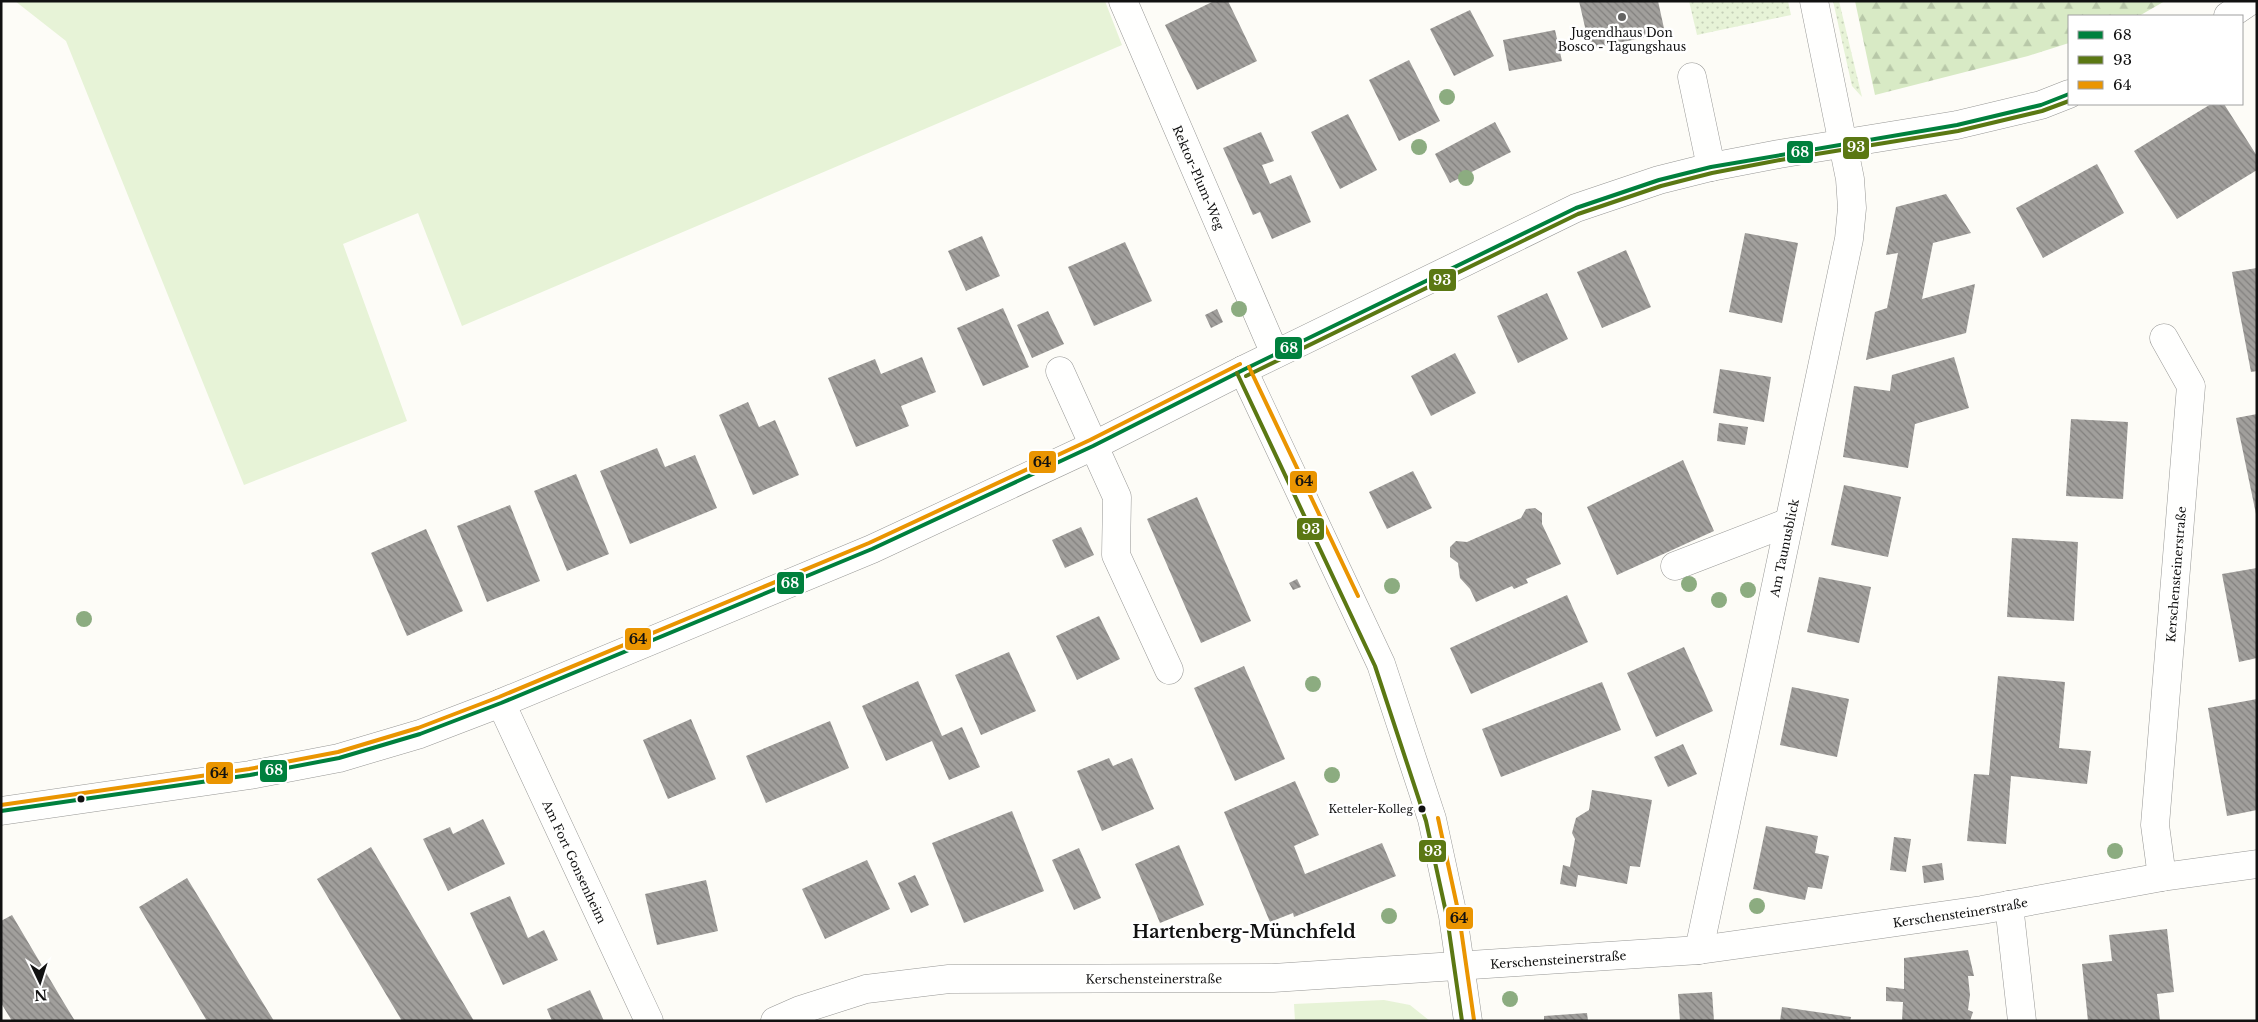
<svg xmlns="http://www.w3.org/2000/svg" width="2258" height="1022" font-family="'Libre Baskerville',serif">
<defs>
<pattern id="grass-dots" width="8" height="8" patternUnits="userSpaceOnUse" patternTransform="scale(1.25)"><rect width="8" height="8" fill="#e7f3d7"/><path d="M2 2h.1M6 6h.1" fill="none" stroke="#c5cfb8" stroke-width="1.8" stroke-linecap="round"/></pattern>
<pattern id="forest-firs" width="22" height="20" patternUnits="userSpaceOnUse" patternTransform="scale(1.25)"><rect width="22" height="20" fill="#d8eac5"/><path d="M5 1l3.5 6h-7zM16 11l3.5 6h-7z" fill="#b8c8a8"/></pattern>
<pattern id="building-back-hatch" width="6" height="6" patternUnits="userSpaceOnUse" patternTransform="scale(1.25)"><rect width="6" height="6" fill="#a19f9c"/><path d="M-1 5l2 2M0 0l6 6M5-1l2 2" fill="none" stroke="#82807e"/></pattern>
</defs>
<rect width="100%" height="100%" fill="#fdfcf7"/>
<path fill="url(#grass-dots)" d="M1689 1H1788L1791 15 1697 35Z
M1833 1H1839L1862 97 1852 86Z"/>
<path fill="url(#forest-firs)" d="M1855 1H2165L2139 16H2069V43L2028 56 1875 95Z"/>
<path fill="#e7f3d7" d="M15 1H1105L1122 45 462 326 418 213 343 244 407 421 244 485 66 41Z
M1384 1000 1410 1005 1430 1021H1295L1294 1004Z"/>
<path fill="url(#building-back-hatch)" d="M1214 1H1228L1257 61 1197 90 1165 25Z
M1579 1H1658L1665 33 1590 49Z
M1470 10 1494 56 1454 76 1430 29Z
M1555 30 1562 61 1509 71 1503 40Z
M1409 60 1440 121 1399 141 1369 80Z
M2211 104H2224L2257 156V170L2177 219 2134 151Z
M1348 114 1377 170 1340 189 1311 132Z
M1495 122 1511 152 1450 183 1435 154Z
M1261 132 1274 161 1262 165 1270 184 1291 175 1311 222 1272 239 1260 212 1253 215 1223 148Z
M2097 164 2124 213 2043 258 2016 208Z
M1946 194 1971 233 1933 243 1922 299 1975 284 1966 333 1866 360 1875 312 1887 308 1898 253 1886 255 1896 207Z
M1745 233 1798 243 1782 323 1729 312Z
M982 236 1000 276 966 291 948 251Z
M1125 242 1152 301 1094 326 1068 267Z
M1626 250 1651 307 1602 328 1577 272Z
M2257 268V371L2251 372 2232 272Z
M1547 293 1568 339 1518 363 1497 316Z
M1003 308 1029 367 983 386 957 328Z
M1217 309 1223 322 1211 328 1205 315Z
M1048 311 1064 344 1032 358 1017 325Z
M1455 353 1476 393 1431 416 1411 376Z
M922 357 936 392 901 406 909 426 856 447 828 378 875 359 881 374Z
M1954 357 1969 408 1915 424 1908 468 1843 457 1854 386 1890 391 1892 375Z
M1720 369 1771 377 1764 422 1713 413Z
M748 402 759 427 775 420 799 475 753 495 719 415Z
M2257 414V514H2256L2236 418Z
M2071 419 2128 422 2123 499 2066 496Z
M1719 423 1748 427 1745 445 1717 441Z
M657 448 665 467 695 455 717 508 630 544 600 471Z
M1683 460 1714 531 1617 575 1587 507Z
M1413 471 1432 508 1387 529 1369 492Z
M576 474 609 554 567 571 534 491Z
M1844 485 1901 497 1888 557 1831 545Z
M1197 497 1251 621 1201 643 1147 519Z
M510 505 540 581 487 602 457 526Z
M1535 508 1542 513V524L1561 564 1526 579 1528 583 1514 589 1512 586 1476 602 1470 589 1460 578 1458 563 1450 557V547L1456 541 1467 542 1521 518 1526 509Z
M1081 527 1094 555 1065 568 1052 540Z
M426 529 463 611 407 636 371 553Z
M2012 538 2078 542 2074 621 2007 617Z
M2257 568V658L2239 662 2222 574Z
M1819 577 1871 587 1859 643 1807 632Z
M1297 579 1301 587 1293 590 1289 583Z
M1567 595 1588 642 1471 694 1450 648Z
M1099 616 1120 659 1077 680 1056 636Z
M1684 647 1713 711 1656 737 1627 673Z
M1009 652 1036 711 981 735 955 675Z
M1244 666 1285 759 1235 781 1194 688Z
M1998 676 2065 682 2059 748 2091 751 2087 784 2011 776 2006 844 1967 841 1974 774 1989 775Z
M918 681 942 736 962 727 980 767 949 780 932 741 886 761 862 706Z
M1602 682 1621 730 1501 777 1482 729Z
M1792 687 1849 699 1837 757 1780 745Z
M2257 699V810L2227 816 2208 708Z
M691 719 716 779 668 799 643 740Z
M830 721 849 768 766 803 746 756Z
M1683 744 1697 774 1668 787 1654 757Z
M1109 758 1113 766 1132 758 1154 809 1102 831 1077 771Z
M1295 781 1319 835 1294 846 1305 874 1382 843 1396 876 1294 917 1293 913 1270 922 1224 812Z
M1592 790 1652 800 1640 867 1630 866 1627 884 1578 875 1576 887 1560 884 1563 865 1570 867 1575 839 1572 833 1576 818 1589 810Z
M1012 811 1044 891 964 923 932 843Z
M483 819 505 864 448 891 423 839 450 827 453 834Z
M1766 826 1818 836 1815 853 1829 856 1822 889 1808 887 1805 900 1753 889Z
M1894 837 1911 839 1906 872 1890 870Z
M1179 845 1204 905 1160 923 1135 864Z
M371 847 422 933 474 1021H402L317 879Z
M1079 848 1101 898 1074 910 1052 860Z
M867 860 890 909 825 939 802 889Z
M1942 863 1944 880 1924 883 1922 866Z
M915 875 929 905 911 913 898 883Z
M187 878 238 962 274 1021H207L139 907Z
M706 880 718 931 657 945 645 894Z
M510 896 528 938 544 930 558 960 503 985 470 913Z
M12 915 61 998 75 1021H12L1 1003V921Z
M2167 929 2174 992 2157 994 2160 1021H2088L2082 964 2112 961 2109 935Z
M1968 950 1974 976H1968L1970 995 1968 1010 1973 1012 1970 1021H1902L1903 1002 1886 1001V987L1904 989V958Z
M590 990 604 1021H552L547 1009Z
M1712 992 1714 1021H1680L1678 994Z
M1782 1007 1851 1017 1850 1021H1780Z
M1587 1013 1588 1021H1544V1016Z"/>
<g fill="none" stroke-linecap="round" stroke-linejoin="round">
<defs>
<g id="minor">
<path id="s1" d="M1123 1 1275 354"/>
<path d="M2228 16 2250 1"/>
<path d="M1692 77 1711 167"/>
<path d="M1243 370 1381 664 1432 819 1453 916 1468 1021"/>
<path d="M1060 371 1117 497 1116 555 1169 670"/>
<path d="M1675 566 1789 522"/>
<path id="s2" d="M501 703 649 1021"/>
<path d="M1 811 250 775 339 758 420 734 501 703 872 549 1093 446 1243 370 1576 208 1659 180 1711 167 1779 154 1957 125 2041 105 2069 94"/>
<path id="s3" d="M2162 877 2155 825 2191 386 2164 338"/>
<path d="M2009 905 2022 1021"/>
<path id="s4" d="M1699 950 1849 239 1852 208 1850 179 1814 1"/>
<path id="s5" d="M775 1021 800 1010 866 989 949 979 1273 978 1699 950 1982 910 2162 877 2257 864"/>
</g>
</defs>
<use href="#minor" stroke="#979795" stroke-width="29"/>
<use href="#minor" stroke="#fffffe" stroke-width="28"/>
<defs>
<path id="bus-1" d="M1 811 250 775 339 758 420 734 501 703 872 549 1093 446 1243 370 1576 208 1659 180 1711 167 1957 125 2041 105 2069 94"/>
<path id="bus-2" d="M1237 373 1375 666 1426 821 1447 917 1462 1021
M1246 376 1578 214 1661 186 1712 173 1780 160 1958 131 2042 111 2069 101"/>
<path id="bus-3" d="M1249 367 1358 596
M1 805 249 769 338 752 418 728 499 697 869 543 1090 440 1240 364
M1438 818 1459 915 1474 1020"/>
</defs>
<use href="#bus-1" stroke="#fff" stroke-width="8"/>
<use href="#bus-2" stroke="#fff" stroke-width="8"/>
<use href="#bus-3" stroke="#fff" stroke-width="8"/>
<use href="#bus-1" stroke="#00803d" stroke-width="4"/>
<use href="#bus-2" stroke="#5b7813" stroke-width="4"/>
<use href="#bus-3" stroke="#ea9501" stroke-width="4"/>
</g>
<g fill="#8cac80">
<circle cx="1447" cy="97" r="8"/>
<circle cx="1419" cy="147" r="8"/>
<circle cx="1466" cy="178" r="8"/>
<circle cx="1239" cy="309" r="8"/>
<circle cx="1689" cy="584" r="8"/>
<circle cx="1392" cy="586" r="8"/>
<circle cx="1748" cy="590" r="8"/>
<circle cx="1719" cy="600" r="8"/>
<circle cx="84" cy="619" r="8"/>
<circle cx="1313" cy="684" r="8"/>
<circle cx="1332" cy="775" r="8"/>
<circle cx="2115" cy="851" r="8"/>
<circle cx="1757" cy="906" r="8"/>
<circle cx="1389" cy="916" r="8"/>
<circle cx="1510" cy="999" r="8"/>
</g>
<circle fill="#646362" stroke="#fff" stroke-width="2" cx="1622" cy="17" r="5"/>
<g fill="#111" stroke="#fff" stroke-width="2">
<circle cx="81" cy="799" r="4.5"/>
<circle cx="1422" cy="809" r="4.5"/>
</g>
<g text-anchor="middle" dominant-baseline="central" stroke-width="5" stroke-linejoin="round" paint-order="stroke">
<g font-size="11" fill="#111" stroke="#fff" text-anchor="end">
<text x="1413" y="809">Ketteler-Kolleg</text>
</g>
<g font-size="12" fill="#111" stroke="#fff">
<text x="1622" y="32">Jugendhaus Don<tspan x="1622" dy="14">Bosco - Tagungshaus</tspan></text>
</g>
<g font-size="12" fill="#111" stroke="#fff">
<text stroke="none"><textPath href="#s1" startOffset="192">Rektor-Plum-Weg</textPath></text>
<text stroke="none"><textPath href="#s4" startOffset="411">Am Taunusblick</textPath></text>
<text stroke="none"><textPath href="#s3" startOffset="304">Kerschensteinerstraße</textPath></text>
<text stroke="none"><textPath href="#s2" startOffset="175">Am Fort Gonsenheim</textPath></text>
<text stroke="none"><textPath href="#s5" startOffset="1195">Kerschensteinerstraße</textPath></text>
<text stroke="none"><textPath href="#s5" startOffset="790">Kerschensteinerstraße</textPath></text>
<text stroke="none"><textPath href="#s5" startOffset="385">Kerschensteinerstraße</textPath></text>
</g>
<g font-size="18" font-weight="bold" fill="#111" stroke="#fff">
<text x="1244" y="932">Hartenberg-Münchfeld</text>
</g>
</g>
<g stroke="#fff" stroke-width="2">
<rect x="1842" y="136" width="28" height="24" rx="5" fill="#5b7813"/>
<rect x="1786" y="140" width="28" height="24" rx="5" fill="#00803d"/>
<rect x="1428" y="268" width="29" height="24" rx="5" fill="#5b7813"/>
<rect x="1274" y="336" width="29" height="24" rx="5" fill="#00803d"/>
<rect x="1028" y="450" width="29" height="24" rx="5" fill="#ea9501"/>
<rect x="1289" y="470" width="29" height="24" rx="5" fill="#ea9501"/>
<rect x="1296" y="517" width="29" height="24" rx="5" fill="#5b7813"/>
<rect x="776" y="571" width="29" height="24" rx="5" fill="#00803d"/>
<rect x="624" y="627" width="28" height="24" rx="5" fill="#ea9501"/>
<rect x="259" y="759" width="29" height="24" rx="5" fill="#00803d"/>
<rect x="205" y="761" width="29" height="24" rx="5" fill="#ea9501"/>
<rect x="1418" y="839" width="29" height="24" rx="5" fill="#5b7813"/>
<rect x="1445" y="906" width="29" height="24" rx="5" fill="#ea9501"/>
</g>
<g font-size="14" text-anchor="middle" font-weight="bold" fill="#fff">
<text x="1856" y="152">93</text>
<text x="1800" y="157">68</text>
<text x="1442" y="285">93</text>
<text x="1289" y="353">68</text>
<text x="1311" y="534">93</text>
<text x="790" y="588">68</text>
<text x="274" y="775">68</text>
<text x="1433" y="856">93</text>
</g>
<g font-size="14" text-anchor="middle" font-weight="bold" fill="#111">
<text x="1042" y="467">64</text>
<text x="1304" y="486">64</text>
<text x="638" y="644">64</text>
<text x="219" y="778">64</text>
<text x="1459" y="923">64</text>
</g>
<rect width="2258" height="1022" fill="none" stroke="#111111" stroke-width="5"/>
<rect x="2068" y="15" width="175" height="90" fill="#ffffff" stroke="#a0a0a0"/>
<rect x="2078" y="31" width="25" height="8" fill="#00803d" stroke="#a0a0a0"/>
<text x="2113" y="40" font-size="15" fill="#111111">68</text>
<rect x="2078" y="56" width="25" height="8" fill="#5b7813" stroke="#a0a0a0"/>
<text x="2113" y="65" font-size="15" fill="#111111">93</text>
<rect x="2078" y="81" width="25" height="8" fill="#ea9501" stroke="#a0a0a0"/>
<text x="2113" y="90" font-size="15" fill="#111111">64</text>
<g transform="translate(40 982) rotate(176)" stroke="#ffffff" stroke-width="4" paint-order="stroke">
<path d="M0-4L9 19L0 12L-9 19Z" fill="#111111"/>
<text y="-8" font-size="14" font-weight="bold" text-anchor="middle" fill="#111111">N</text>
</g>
</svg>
